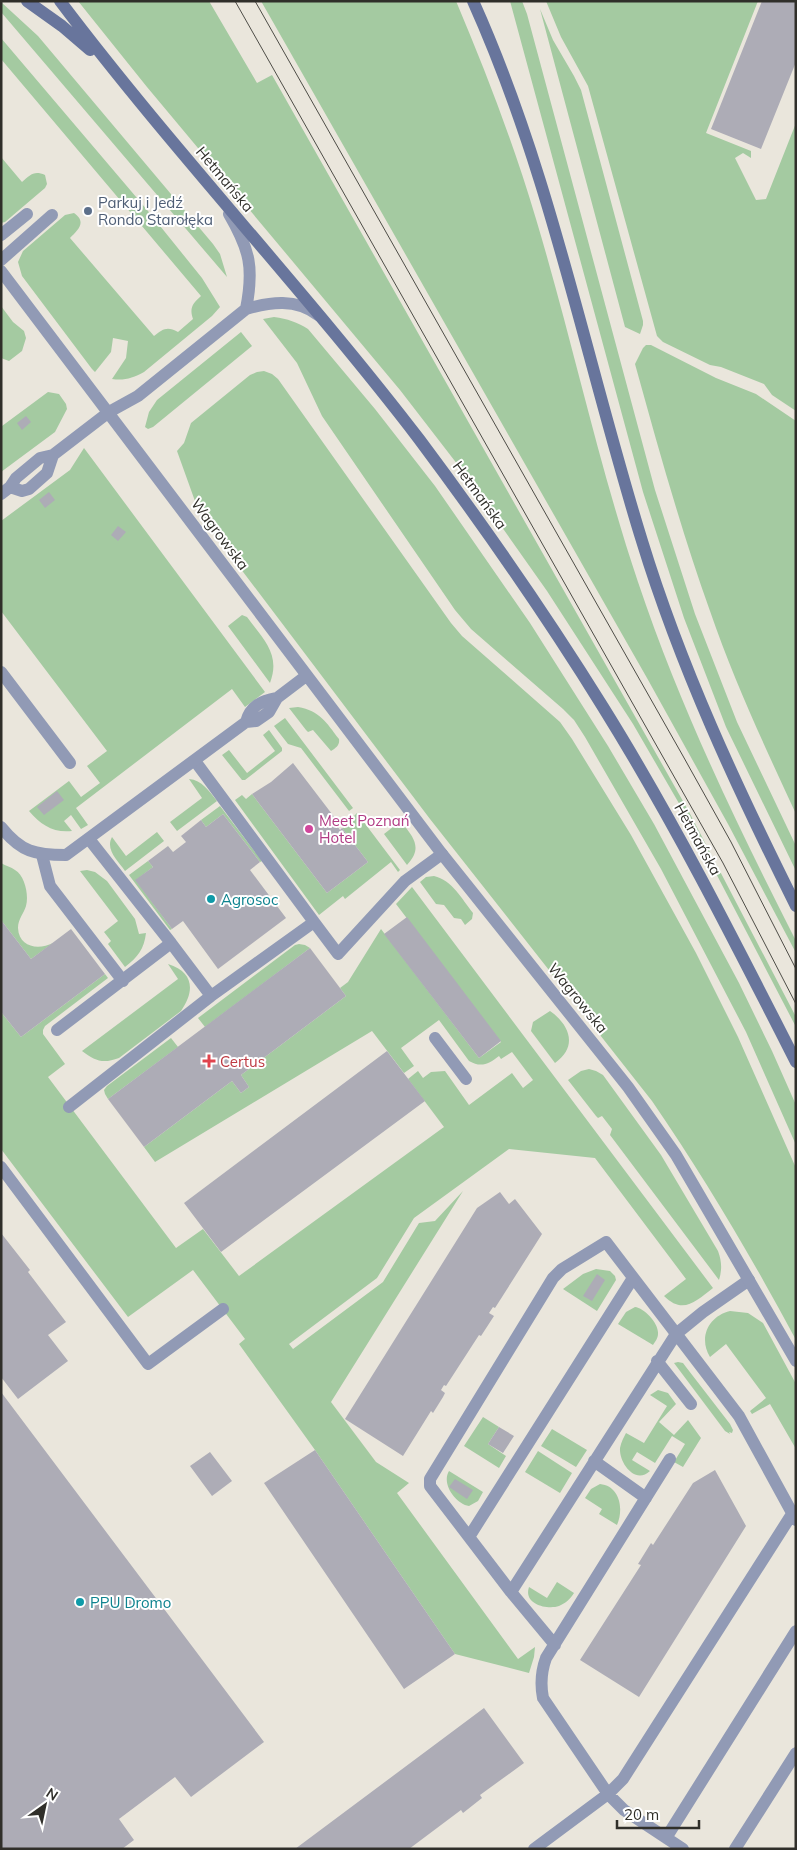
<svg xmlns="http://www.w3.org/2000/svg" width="797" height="1850" font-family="Mulish,sans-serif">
<rect width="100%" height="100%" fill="#eae6dc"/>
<path fill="#a4caa1" d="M78 1H209L257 83 272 75 688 810 796 1017V1027L684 812 633 724 547 591 461 469 400 390 147 87Z
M261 1H456C486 72 514 145 536 219 572 339 598 463 638 582 680 707 736 823 796 941V953L728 824 647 678Z
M510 1H522L527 14 655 490 695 614 737 722 796 846V871L726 727 684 618 643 492Z
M546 1H758L706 133 751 151V158L743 153 735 158 756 200 766 199 796 123V411L772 395 764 384 721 367 710 365 663 342 657 336 588 86 561 37Z
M1 2 38 36 213 244 220 254 227 277 1 12Z
M540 9 553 40 574 76 581 90 643 321V325L640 334 625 327Z
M1 38 148 211 202 278 220 307 212 316 144 372C133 378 124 381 112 379L126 358 128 341 113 338 111 352 95 372 92 369 22 276 18 262 23 251 65 215 74 213C87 222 78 230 70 238L154 336C163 329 167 326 178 332L193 319C189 308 193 303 201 296L1 59Z
M1 157 22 182C30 175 34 170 45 175L47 184 45 188 5 222 1 223Z
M1 306 13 322 24 331 26 338 22 351 9 361 1 358Z
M274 317C288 319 297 322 308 329L375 409 435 486 530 623 608 746 654 824 739 983 772 1051 796 1105V1145L746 1032 661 869 585 737 574 720 563 709 471 629 455 610 322 416 297 363 263 319Z
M241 332 252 346 153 427 148 429 145 427 149 412 157 400Z
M646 345H651L716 378 756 394 796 421V814C765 747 734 681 710 611 681 530 658 447 635 364L643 348Z
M264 371 272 374 278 379 451 623 462 636 560 722 572 739 631 835 696 953 738 1037 796 1168V1340C752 1258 705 1178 652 1101L430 819 200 515 177 451 184 443 191 423 250 375 257 372Z
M48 392 59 394 66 404 67 409 55 432 1 472 2 426Z
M84 448 265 692 245 707 232 689 76 808 88 825 81 829 71 815 64 821 72 831C53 833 41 825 29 811L69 781 81 797 100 783 87 766 107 751 1 611V521L70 470Z
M242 615 247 617C263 639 281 654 270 683L228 626Z
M298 707C320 711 326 722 339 739 340 745 336 748 331 751L313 730 308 732 306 730 289 708Z
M285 718 353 808 349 811 301 748 288 744 274 726Z
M269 730 282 748V751L245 780H242L222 755 229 750 247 773 275 751 263 735Z
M189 779C202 780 209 791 217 801L177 831 170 822 202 798Z
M252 794 327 893 368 862 342 828 354 819 353 817 357 813 400 870 398 872 391 862 345 899 343 896 319 915 235 800 242 795 246 799Z
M220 806 262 861 260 862 223 814 206 827 201 820Z
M398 823 403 824C415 839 422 849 407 865L384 834Z
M157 832 164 841 125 871C118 861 105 850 112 837L126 856Z
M148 861 153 867 136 880 172 929 170 930 129 875Z
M1 863C6 866 11 867 15 870 25 876 29 895 26 906 24 913 18 919 18 928 19 948 39 950 53 943L31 959 1 920Z
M87 870 95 872 107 881 135 919 139 934 146 933C144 949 138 957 125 967L108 944 111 941 104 932 118 921 80 871Z
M434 876C452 880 462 899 473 913L472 919 465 925 461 919 454 918 444 905 436 904 420 882 426 877Z
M412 887 713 1288C696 1301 683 1315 664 1296L686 1279 595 1158 509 1149 414 1218 377 1278 289 1344 293 1349 383 1282 419 1223 435 1221 463 1191 331 1402 376 1462 409 1483 397 1493 518 1659 535 1647 534 1657 529 1673 455 1654 315 1450 239 1344 245 1339 193 1270 128 1317 1 1149V1012L21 1037 105 974 108 978 45 1026 43 1030V1034L65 1064 48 1077 176 1248 203 1229 239 1276 444 1127 408 1079 418 1071 423 1078 431 1072 445 1071 469 1105 512 1073 523 1088 533 1080 512 1052 501 1059 499 1056C489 1064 481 1068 469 1061L439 1020 401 1048 414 1066 404 1073 372 1031 155 1162 144 1147 232 1081 241 1093 249 1087 241 1075 346 996 340 988 348 982 381 929 479 1058 501 1042 396 904Z
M299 944 305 945 310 948 205 1027 198 1018 295 945Z
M168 964C194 972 195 991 181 1011L119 1058C103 1064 95 1061 82 1051L178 979Z
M550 1011C570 1025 578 1047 555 1063L531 1031 533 1022Z
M171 1038 178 1047 108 1099 105 1094 104 1090 107 1086Z
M589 1069 596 1071 603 1075 661 1155 718 1251C722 1262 722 1270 719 1280L610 1135 612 1129 602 1116 598 1118 596 1116 568 1080 581 1071Z
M596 1269 610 1271 615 1276 616 1280 597 1311 563 1289 583 1274Z
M635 1307C644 1308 659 1323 658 1334 658 1338 655 1342 653 1345L618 1324 626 1312Z
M730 1311 748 1313 763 1323 796 1384V1449L770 1404 752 1414 750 1411 766 1398 726 1344 710 1357C698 1337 709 1316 730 1311Z
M678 1362 683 1363 686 1367 730 1424 733 1430 732 1433 729 1432 730 1434 725 1431 674 1363Z
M658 1390 668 1393 676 1404 659 1422 674 1435 688 1420 701 1438 683 1467 674 1462 685 1444 672 1436 655 1463 637 1452 632 1460 650 1471C635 1485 619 1463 620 1448 621 1442 624 1437 626 1433L644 1443 667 1406 650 1395Z
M483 1417 499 1427 488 1444 506 1456 499 1468 464 1446Z
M552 1429 587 1450 576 1467 541 1446Z
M538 1451 572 1473 560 1493 525 1472Z
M449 1471 483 1492 478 1501 469 1506C456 1504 441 1484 449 1471Z
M600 1484C620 1486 624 1509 617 1525L599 1514 602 1509 585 1498 591 1489Z
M557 1582 574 1593C570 1599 566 1603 559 1606 547 1610 523 1604 529 1587L547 1598Z"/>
<path fill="#adacb6" d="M762 1H796V62L761 149 711 129Z
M26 416 31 422 22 430 17 423Z
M49 492 55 500 45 508 39 500Z
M118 526 126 532 118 541 111 535Z
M293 763 335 818 333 820 340 830 342 828 368 862 327 893 252 794 271 782Z
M57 791 64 800 44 815 37 807Z
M223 814 260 862 250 870 286 918 218 969 183 921 172 929 135 880 153 867 148 861 168 846 173 852 186 842 181 836 201 820 206 827Z
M407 917 501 1041 479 1058 384 934Z
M1 920 31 959 71 929 105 974 21 1037 1 1012Z
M310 948 346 996 241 1075 249 1087 241 1093 232 1081 144 1147 108 1099Z
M387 1051 425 1101 221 1252 184 1203Z
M500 1192 509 1204 515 1199 542 1234 495 1308 493 1307 489 1313 494 1316 481 1336 479 1335 446 1386 444 1385 441 1390 445 1393 443 1397 433 1413 431 1411 403 1456 345 1419 477 1208Z
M1 1233 30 1270 28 1272 66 1322 48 1335 68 1361 18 1399 1 1377Z
M597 1274 605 1280 592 1301 583 1296Z
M1 1392 264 1742 191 1797 175 1777 119 1819 134 1840 122 1849H1Z
M499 1427 514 1436 503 1453 488 1444Z
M315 1450 455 1654 404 1689 264 1483Z
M210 1452 232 1481 212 1496 190 1466Z
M715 1470 746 1526 639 1697 580 1660 641 1565 638 1564 651 1543 653 1545 693 1483Z
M455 1479 473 1490 467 1499 449 1487Z
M484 1708 524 1763 480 1795 482 1798 463 1813 461 1810 409 1849H295Z"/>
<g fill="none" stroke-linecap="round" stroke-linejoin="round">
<path stroke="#919ab5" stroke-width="12" d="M1 235 27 214
M1 260 52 215
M1 672 70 763
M195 761 314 922
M42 855 50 886 123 981
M171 943 211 996
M57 1030 171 943 89 839
M435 1038 466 1079
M69 1107 211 996 314 922 338 954 405 881 442 854
M1 1167 148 1364 223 1309
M657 1361 691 1404
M670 1459 546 1658C541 1672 540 1683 543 1698L608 1794 624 1810 683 1849
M594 1461 646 1498
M469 1537 633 1278
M511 1592 676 1334 703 1312 749 1280
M555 1645 511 1592 430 1486V1479L553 1278 562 1269 606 1242 739 1416 796 1520
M666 1838 796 1631
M534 1849 608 1794 623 1779 792 1514
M735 1849 796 1753"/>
<path stroke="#919ab5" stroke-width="12" d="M229 214C250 250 254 268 246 309
M1 271 442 854 628 1087 676 1155 796 1361
M10 487 22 491 29 489 47 473 53 455
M1 494 10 487 16 478 40 458 53 455 109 412 138 396 246 309C270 302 296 298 318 315
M246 722C250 706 261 701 277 698
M1 827C21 852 35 855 66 855L246 722 256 721 269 712 277 698 306 676"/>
<path stroke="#68759c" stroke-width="12" d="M27 1 62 26 90 50
M60 1C174 152 304 289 419 439 484 526 546 615 603 707 674 821 735 942 796 1062
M473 1C551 174 586 361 642 541 681 668 737 788 796 906"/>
<path stroke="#4e4d47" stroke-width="1" d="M235 1 723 863 796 1004
M255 1 683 756 731 842 796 969"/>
</g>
<circle fill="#5c6f8a" stroke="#fff" stroke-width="2" cx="88" cy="211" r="5"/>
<circle fill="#d1479c" stroke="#fff" stroke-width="2" cx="309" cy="829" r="5"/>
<g fill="#0f9aa8" stroke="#fff" stroke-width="2">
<circle cx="211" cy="899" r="5"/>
<circle cx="80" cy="1602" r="5"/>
</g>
<path fill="#e0444e" stroke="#fff" stroke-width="2" d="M206.5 1053.5h5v5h5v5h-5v5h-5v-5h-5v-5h5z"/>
<g text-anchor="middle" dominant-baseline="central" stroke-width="4" stroke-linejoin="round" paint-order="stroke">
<g font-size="15" fill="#302f2a" stroke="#fff">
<text transform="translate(225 179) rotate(50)">Hetmańska</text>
<text transform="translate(480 495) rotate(54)">Hetmańska</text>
<text transform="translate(220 534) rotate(53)">Wagrowska</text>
<text transform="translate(698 839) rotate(61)">Hetmańska</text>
<text transform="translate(578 998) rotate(51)">Wagrowska</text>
</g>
<g font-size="15" fill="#4e5e75" stroke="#fff" text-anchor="start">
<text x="98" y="202">Parkuj i Jedź<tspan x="98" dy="17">Rondo Starołęka</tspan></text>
</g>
<g font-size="15" fill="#b23c85" stroke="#fff" text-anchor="start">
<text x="319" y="820">Meet Poznań<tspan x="319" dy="17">Hotel</tspan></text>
</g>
<g font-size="15" fill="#0d838f" stroke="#fff" text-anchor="start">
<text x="221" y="899">Agrosoc</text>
<text x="90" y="1602">PPU Dromo</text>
</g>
<g font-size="15" fill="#be3a42" stroke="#fff" text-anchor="start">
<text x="220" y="1061">Certus</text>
</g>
</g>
<rect width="797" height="1850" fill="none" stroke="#302f2a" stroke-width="5"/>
<g transform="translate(45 1805) rotate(33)" stroke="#ffffff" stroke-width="4" paint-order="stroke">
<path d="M0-4L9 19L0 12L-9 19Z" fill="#302f2a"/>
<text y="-8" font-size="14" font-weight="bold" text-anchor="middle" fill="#302f2a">N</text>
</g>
<path d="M617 1820v8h82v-8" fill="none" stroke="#302f2a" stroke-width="2.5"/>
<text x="624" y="1820" font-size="15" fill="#302f2a" stroke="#ffffff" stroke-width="4" paint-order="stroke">20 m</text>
</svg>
